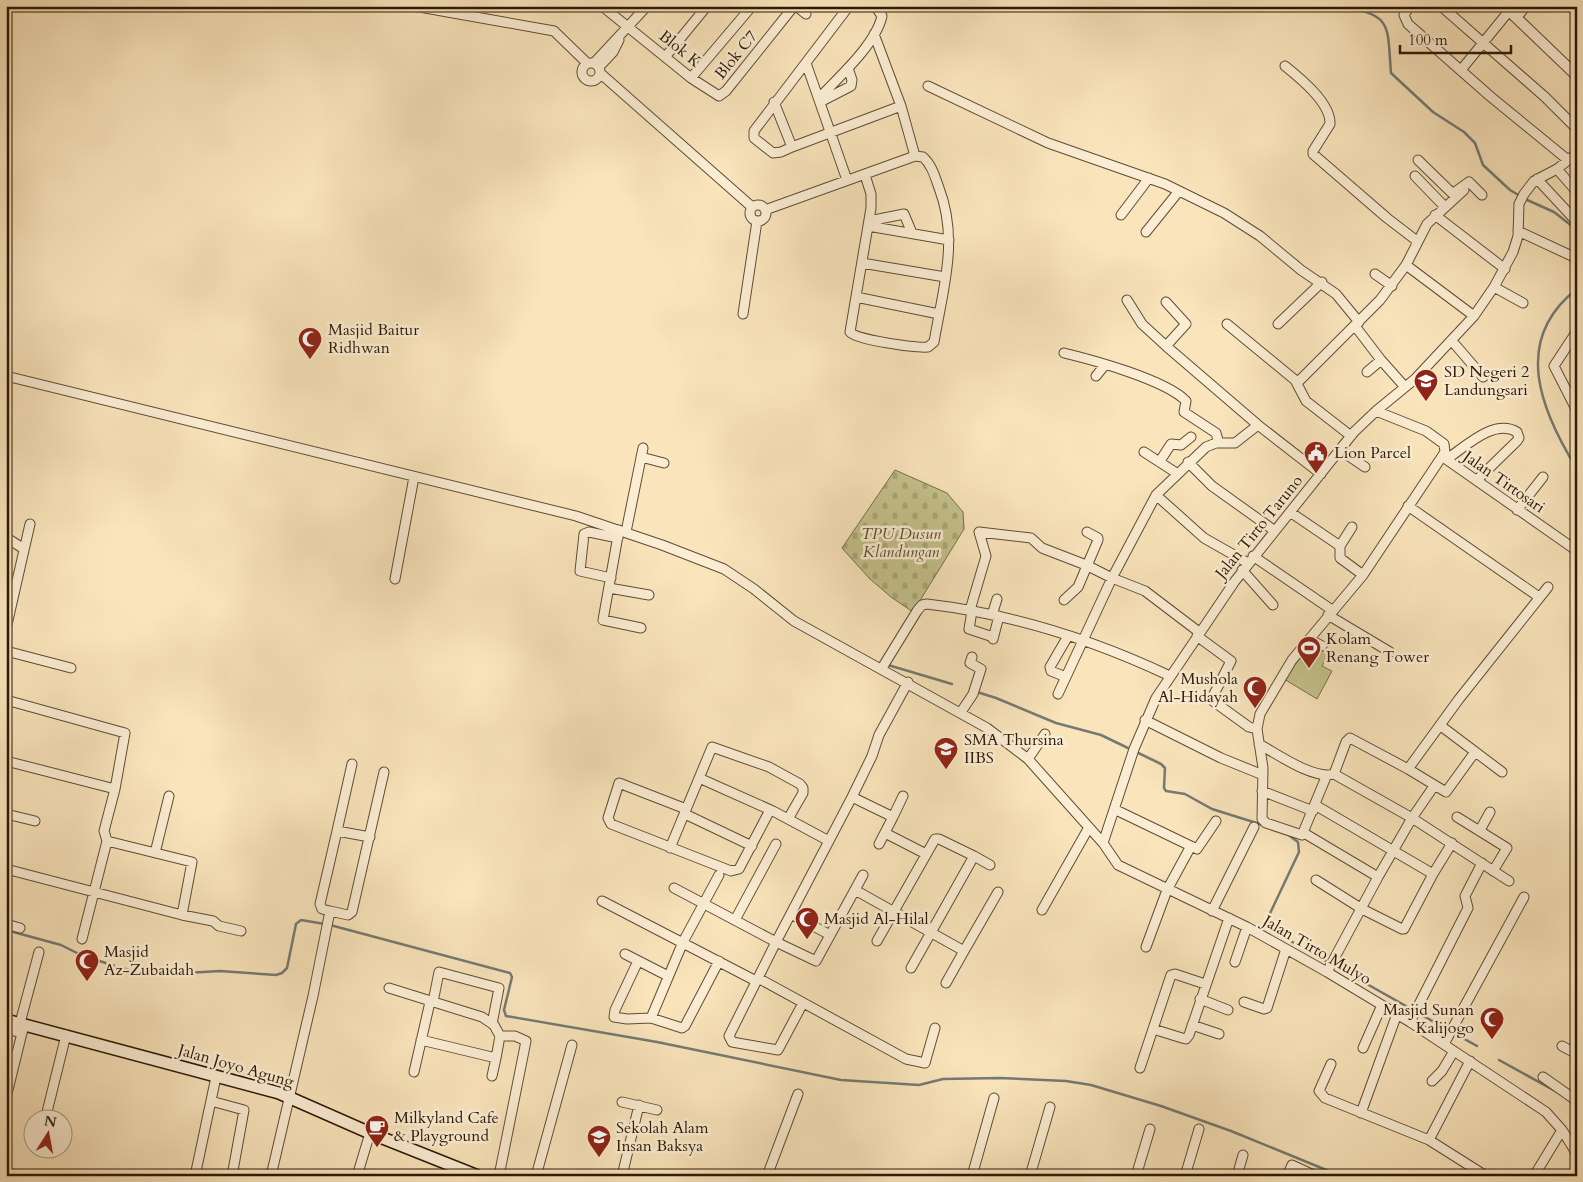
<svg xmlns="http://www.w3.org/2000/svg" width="1583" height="1182" font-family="Cardo,serif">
<defs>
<pattern id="cemetery-stones" width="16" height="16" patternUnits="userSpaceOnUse" patternTransform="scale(1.25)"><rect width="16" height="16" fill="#c4c28c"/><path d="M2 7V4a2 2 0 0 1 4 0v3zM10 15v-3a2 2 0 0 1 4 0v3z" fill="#a9a677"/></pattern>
</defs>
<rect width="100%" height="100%" fill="#f9e4bb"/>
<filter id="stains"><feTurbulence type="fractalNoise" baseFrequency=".004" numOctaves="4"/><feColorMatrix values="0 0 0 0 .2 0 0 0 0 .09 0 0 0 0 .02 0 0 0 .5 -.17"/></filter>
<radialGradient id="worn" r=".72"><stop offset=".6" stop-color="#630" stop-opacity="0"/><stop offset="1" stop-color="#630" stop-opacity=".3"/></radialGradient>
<path fill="url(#cemetery-stones)" stroke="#786e49" d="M895 470 947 493 963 512 964 529 913 612 891 597 870 579 842 548Z"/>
<path fill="#c4c28c" stroke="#786e49" d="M1312 643 1329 652 1322 666 1332 671 1317 699 1284 679Z"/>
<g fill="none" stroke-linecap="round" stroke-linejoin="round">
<path stroke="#747a73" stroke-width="2.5" d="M1339 6C1393 15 1387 23 1391 73L1433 112 1464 132 1475 143 1483 165 1510 190 1520 196
M1525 199 1554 212 1577 230
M1577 289C1511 340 1541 411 1577 469
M888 665 952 684
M977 692 996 698 1056 723 1101 735 1161 764 1165 768 1164 788 1166 791 1185 794 1212 809 1263 825
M1287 834 1298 842 1299 852 1264 926 1413 1010
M330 925 510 973 512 977 504 1010 506 1016 657 1042 841 1080 919 1085 943 1079 1000 1078 1066 1081 1091 1085 1161 1106 1231 1131 1341 1176
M6 930 61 945 81 955 121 968 152 975 220 971 276 975 282 973 287 968 296 924 301 920 325 924
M1418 1013 1477 1046
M1499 1060 1557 1092
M1568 1099 1577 1107"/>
<defs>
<path id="minor" d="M414 6 554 31 587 63
M602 6 691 78 719 96 726 91 794 6
M796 6 806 14
M1410 6 1404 15 1408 24 1491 97 1568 160
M1441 6 1545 97 1577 129
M1571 6 1577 12
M1517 17 1526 6
M666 56 707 6
M582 72a9 9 0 1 1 18 0a9 9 0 1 1-18 0Z
M594 63 647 6
M806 63 847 180
M1285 66C1300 78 1331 103 1330 124L1313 151V154L1387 218 1417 241
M599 67 613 52 619 40
M1461 70 1509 11
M600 73 752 207
M691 78 752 6
M928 86 1048 143 1165 184 1224 213 1260 236 1301 270 1336 294 1359 322
M819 98C839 77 876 44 882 16L875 6
M774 102 792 147 901 106
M820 102 851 86 852 80 848 68
M792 147 781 152 773 153 754 138V131L849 6
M1418 160 1456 197
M1557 169 1577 192
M865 175 871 194V208L850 332C856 340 916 348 928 347L934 342C943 289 959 240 939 188 935 177 932 165 923 157L915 156
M1415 176 1444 206
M1537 179 1577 222
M1455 192 1469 182 1482 195
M750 213a8 8 0 1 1 16 0a8 8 0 1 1-16 0Z
M765 210 915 156 901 106 874 34
M1121 215 1149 178
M1435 215 1505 269
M869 221 904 214 912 233
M868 226 949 240
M1518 231 1574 257
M1146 232 1179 191
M862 263 945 277
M1406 265 1474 316
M1375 274 1392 286
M1494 287 1523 303
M856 297 939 314
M1127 300 1142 324 1166 346 1258 425 1321 474
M743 314 757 221
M1227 324 1295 380 1306 401 1351 436
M1278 324 1322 282
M1355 326 1381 360 1405 387
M1577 331 1554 366 1577 411
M1452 341 1483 377
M1166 346 1186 324 1166 302
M1064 353C1093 360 1166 380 1186 401L1184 412 1216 433 1218 440 1216 443
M1367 372 1381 360
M6 376 576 516 662 545 724 569 754 589 794 621 987 728 1028 759 1103 843 1118 865 1247 927 1327 972 1410 1022 1546 1112 1562 1130 1577 1154
M1096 376 1105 365
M1297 383 1380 300 1406 265 1427 224 1464 190
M1340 450 1365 467
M1144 452 1178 474
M641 457 664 463
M1443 457 1573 548
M1447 459C1465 447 1494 418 1517 432L1519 438 1517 441 1477 480
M1160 461 1171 444 1181 445 1191 437
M1188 462 1212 486 1275 531
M1156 495 1204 538 1248 563
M1408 506 1539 597
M1517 510 1543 477
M1290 512 1340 546V558L1363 575
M619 530 603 620 641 628
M626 532 643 448
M979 532 1031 538 1042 548 1086 565 1112 578 1145 591 1199 632
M10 540 24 549
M1340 546 1352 527
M1253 556 1332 610
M1242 570 1273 605
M611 578 580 571 584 534 589 532 618 538
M395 579 414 477
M609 588 649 595
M1064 600 1078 587 1098 540V538L1087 532
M970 610 986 556 979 532
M972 611 969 629 993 637
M992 615 997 599
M1328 615 1390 652
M6 629 30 524
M1197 636 1231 661 1213 696V701L1249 727 1257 729
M993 639 999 616
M1311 640 1322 646
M6 651 71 668
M882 668 917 611 922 605 927 604C1012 614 1094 640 1170 676
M1066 677 1051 671 1050 667 1068 636
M1058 694 1112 578 1156 495 1206 447 1216 443H1235L1258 425
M6 700 125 733 115 789
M961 712 973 694 981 669 970 663 972 657
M1145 720 1221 758 1263 775
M1441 726 1502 772
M1259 744C1277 754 1314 780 1334 774L1412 818 1509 881
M1028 759 1045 734
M6 761 115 789 104 831 107 841 192 862 182 915
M1408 769 1459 699 1548 587
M1334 774 1346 742 1350 738 1408 769 1446 792 1475 752
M1326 777 1302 835 1266 823 1262 819 1263 768 1257 729 1260 714 1292 660 1363 575 1445 452 1444 444 1426 431 1376 411
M699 778 773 811 829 841
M1262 791 1313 811
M852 797 893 817 879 844
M1315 805 1433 874
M686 809 619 783 608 818 611 824 731 871 739 869 770 810
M1116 810 1197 849 1216 821
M6 814 35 821
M685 814 752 846
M893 817 903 796
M1457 817 1507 848 1493 871
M1480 830 1490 812
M337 831 352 764
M885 833 926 854
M1304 833 1378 877
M1103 843 1134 749 1156 698 1235 581 1354 432 1376 411 1415 379 1474 316 1494 287 1513 252 1518 236 1519 204 1524 194 1534 181 1557 169 1577 153
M670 848 712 747 769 767 800 784 803 788V793L788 819
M155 853 169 796
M974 856 990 865
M6 869 182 915 213 921 219 926 241 931
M863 875 816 961 776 942 852 797 872 756 879 735 908 682
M1316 880 1362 909 1402 929H1404L1433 874 1452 843
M674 888 776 942 729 1036 732 1042 778 1050 803 1003
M855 890 964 951 998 892
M602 901 756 981
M1042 910 1088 829
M330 911 348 915 352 912 384 772
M1212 911 1254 827
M791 914 830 935
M735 920 776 844
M6 924 20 928
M82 939 107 841
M877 941 935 839H939L974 856 911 968
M1146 947 1167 890 1191 846
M625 954 668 976
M638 961 615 1010 614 1017 627 1019 651 1018 682 1028 685 1026 719 961
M1235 962 1247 927
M1327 972 1378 877 1412 818 1434 786
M758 978 906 1059 925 1063 935 1028
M946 983 964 951
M389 988 482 1017 494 1025 500 1036 496 1058 421 1040
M1200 999 1228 1010
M433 1002 439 972 499 988 492 1024
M1244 1002 1264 1009 1267 1008 1286 949
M651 1018 683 942 719 875
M1410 1022 1468 908 1465 896 1482 863
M20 1023 39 952
M1192 1025 1219 1034
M6 1029 22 1033 23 1029
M1153 1029 1182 1038 1186 1039 1189 1035 1229 918
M1444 1044 1524 897
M1562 1046 1577 1054
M1363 1048 1382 1005
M1331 1064 1319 1091 1325 1098 1429 1140 1486 1176
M1140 1068 1171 975 1175 974 1205 984
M414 1072 430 1002
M492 1076 496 1058
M1543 1077 1577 1101
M1432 1081 1442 1071 1454 1051
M6 1098 22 1033
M211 1101 244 1110 232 1176
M622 1102 657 1110
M1361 1113 1397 1014
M45 1120 66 1035
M1429 1140 1470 1061
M195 1176 216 1077
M271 1176 313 996 330 911 322 909 320 904 337 831 370 837
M357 1176 370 1133
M499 1176 526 1041 515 1036H500
M536 1176 572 1045
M622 1176 639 1105
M767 1176 798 1094
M972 1176 994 1098
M1030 1176 1050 1107
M1136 1176 1150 1129
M1185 1176 1199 1129
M1237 1176 1243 1155
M1287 1176 1292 1165 1316 1176
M1534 1176 1562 1130
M1572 1176 1577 1170"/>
<path id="tertiary" d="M1504 6 1577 76"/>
<path id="secondary" d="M6 1020 279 1093 370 1133 478 1176"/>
</defs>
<use href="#minor" stroke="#604c33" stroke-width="11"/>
<use href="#tertiary" stroke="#604c33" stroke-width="12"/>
<use href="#secondary" stroke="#2d1906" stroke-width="14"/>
<use href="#minor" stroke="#fbedd3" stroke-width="9"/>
<use href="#tertiary" stroke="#fbedd3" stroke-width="10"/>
<use href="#secondary" stroke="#fbedd3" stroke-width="11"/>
</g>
<defs>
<symbol id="mosque-pin" viewBox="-11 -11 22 30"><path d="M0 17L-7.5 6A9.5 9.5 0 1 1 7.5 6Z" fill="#8f2418" stroke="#fbedd3"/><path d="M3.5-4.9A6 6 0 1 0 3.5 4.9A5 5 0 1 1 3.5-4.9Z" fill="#fff"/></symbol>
<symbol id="school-pin" viewBox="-11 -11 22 30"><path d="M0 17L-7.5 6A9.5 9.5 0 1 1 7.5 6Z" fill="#8f2418" stroke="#fbedd3"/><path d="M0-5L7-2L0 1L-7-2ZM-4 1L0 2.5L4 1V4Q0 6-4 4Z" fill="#fff"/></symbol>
<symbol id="civic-pin" viewBox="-11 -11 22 30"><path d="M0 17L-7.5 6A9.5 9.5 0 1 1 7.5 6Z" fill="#8f2418" stroke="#fbedd3"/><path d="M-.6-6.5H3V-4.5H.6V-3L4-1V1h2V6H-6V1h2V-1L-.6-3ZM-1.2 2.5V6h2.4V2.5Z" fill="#fff"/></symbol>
<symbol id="stadium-pin" viewBox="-11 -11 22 30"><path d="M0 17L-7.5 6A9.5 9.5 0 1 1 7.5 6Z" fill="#8f2418" stroke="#fbedd3"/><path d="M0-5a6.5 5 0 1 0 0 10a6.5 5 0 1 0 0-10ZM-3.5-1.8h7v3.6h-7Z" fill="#fff"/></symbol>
<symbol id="cafe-pin" viewBox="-11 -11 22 30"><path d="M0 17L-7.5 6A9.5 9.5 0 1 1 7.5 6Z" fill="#8f2418" stroke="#fbedd3"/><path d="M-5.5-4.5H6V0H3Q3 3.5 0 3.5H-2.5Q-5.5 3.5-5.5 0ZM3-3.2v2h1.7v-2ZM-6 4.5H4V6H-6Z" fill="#fff"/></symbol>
</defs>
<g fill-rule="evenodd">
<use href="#mosque-pin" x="296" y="325" width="28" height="38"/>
<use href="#school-pin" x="1412" y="367" width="28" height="38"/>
<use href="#civic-pin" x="1302" y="439" width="28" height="38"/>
<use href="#stadium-pin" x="1295" y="634" width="28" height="38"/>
<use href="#mosque-pin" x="1241" y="674" width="28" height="38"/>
<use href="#school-pin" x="932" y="735" width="28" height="38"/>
<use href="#mosque-pin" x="793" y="905" width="28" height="38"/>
<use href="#mosque-pin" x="73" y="947" width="28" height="38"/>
<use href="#mosque-pin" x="1478" y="1005" width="28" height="38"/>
<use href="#cafe-pin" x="363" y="1113" width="28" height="38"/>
<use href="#school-pin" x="585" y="1123" width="28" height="38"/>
</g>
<g text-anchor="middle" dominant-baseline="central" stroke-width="5" stroke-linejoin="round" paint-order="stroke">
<g font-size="16" fill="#2d1906" stroke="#fbedd3">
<text transform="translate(680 49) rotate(39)">Blok K</text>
<text transform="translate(736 55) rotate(-51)">Blok C7</text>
<text transform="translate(1504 482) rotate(35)">Jalan Tirtosari</text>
<text transform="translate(1259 527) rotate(-51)">Jalan Tirto Taruno</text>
<text transform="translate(1317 950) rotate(30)">Jalan Tirto Mulyo</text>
<text transform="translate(236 1066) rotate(16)">Jalan Joyo Agung</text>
</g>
<g font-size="16" fill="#2d1906" stroke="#fbedd3" text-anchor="start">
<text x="328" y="330">Masjid Baitur<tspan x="328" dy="18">Ridhwan</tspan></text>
<text x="1444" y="372">SD Negeri 2<tspan x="1444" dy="18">Landungsari</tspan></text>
<text x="1334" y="453">Lion Parcel</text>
<text x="1326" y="639">Kolam<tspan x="1326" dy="18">Renang Tower</tspan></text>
<text x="1238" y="679" text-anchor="end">Mushola<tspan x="1238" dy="18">Al-Hidayah</tspan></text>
<text x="964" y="740">SMA Thursina<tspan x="964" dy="18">IIBS</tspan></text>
<text x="824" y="919">Masjid Al-Hilal</text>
<text x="104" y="952">Masjid<tspan x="104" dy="18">Az-Zubaidah</tspan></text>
<text x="1474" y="1010" text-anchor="end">Masjid Sunan<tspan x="1474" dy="18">Kalijogo</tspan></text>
<text x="394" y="1118">Milkyland Cafe<tspan x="394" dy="18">&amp; Playground</tspan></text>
<text x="616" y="1128">Sekolah Alam<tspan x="616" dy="18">Insan Baksya</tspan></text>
</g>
<g font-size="16" font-style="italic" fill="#5a4c2e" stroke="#fbedd3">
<text x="901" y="534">TPU Dusun<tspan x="901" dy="18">Klandungan</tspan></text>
</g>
</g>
<rect width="1583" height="1182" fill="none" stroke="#f9e4bb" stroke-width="25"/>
<rect x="8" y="8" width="1568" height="1167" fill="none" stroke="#2d1906" stroke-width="2.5"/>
<rect x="12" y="12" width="1558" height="1157" fill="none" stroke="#2d1906"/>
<g transform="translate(48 1134) rotate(11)"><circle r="24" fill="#fbedd3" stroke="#a99881"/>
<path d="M0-4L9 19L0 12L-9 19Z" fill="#8f2418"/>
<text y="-8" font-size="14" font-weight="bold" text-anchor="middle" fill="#2d1906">N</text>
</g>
<path d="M1400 45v8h111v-8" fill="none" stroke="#2d1906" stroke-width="2.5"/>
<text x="1408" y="45" font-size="15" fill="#2d1906" stroke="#fbedd3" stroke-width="4" paint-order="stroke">100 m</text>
<rect width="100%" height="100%" filter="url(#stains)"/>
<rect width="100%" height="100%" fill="url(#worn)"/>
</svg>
